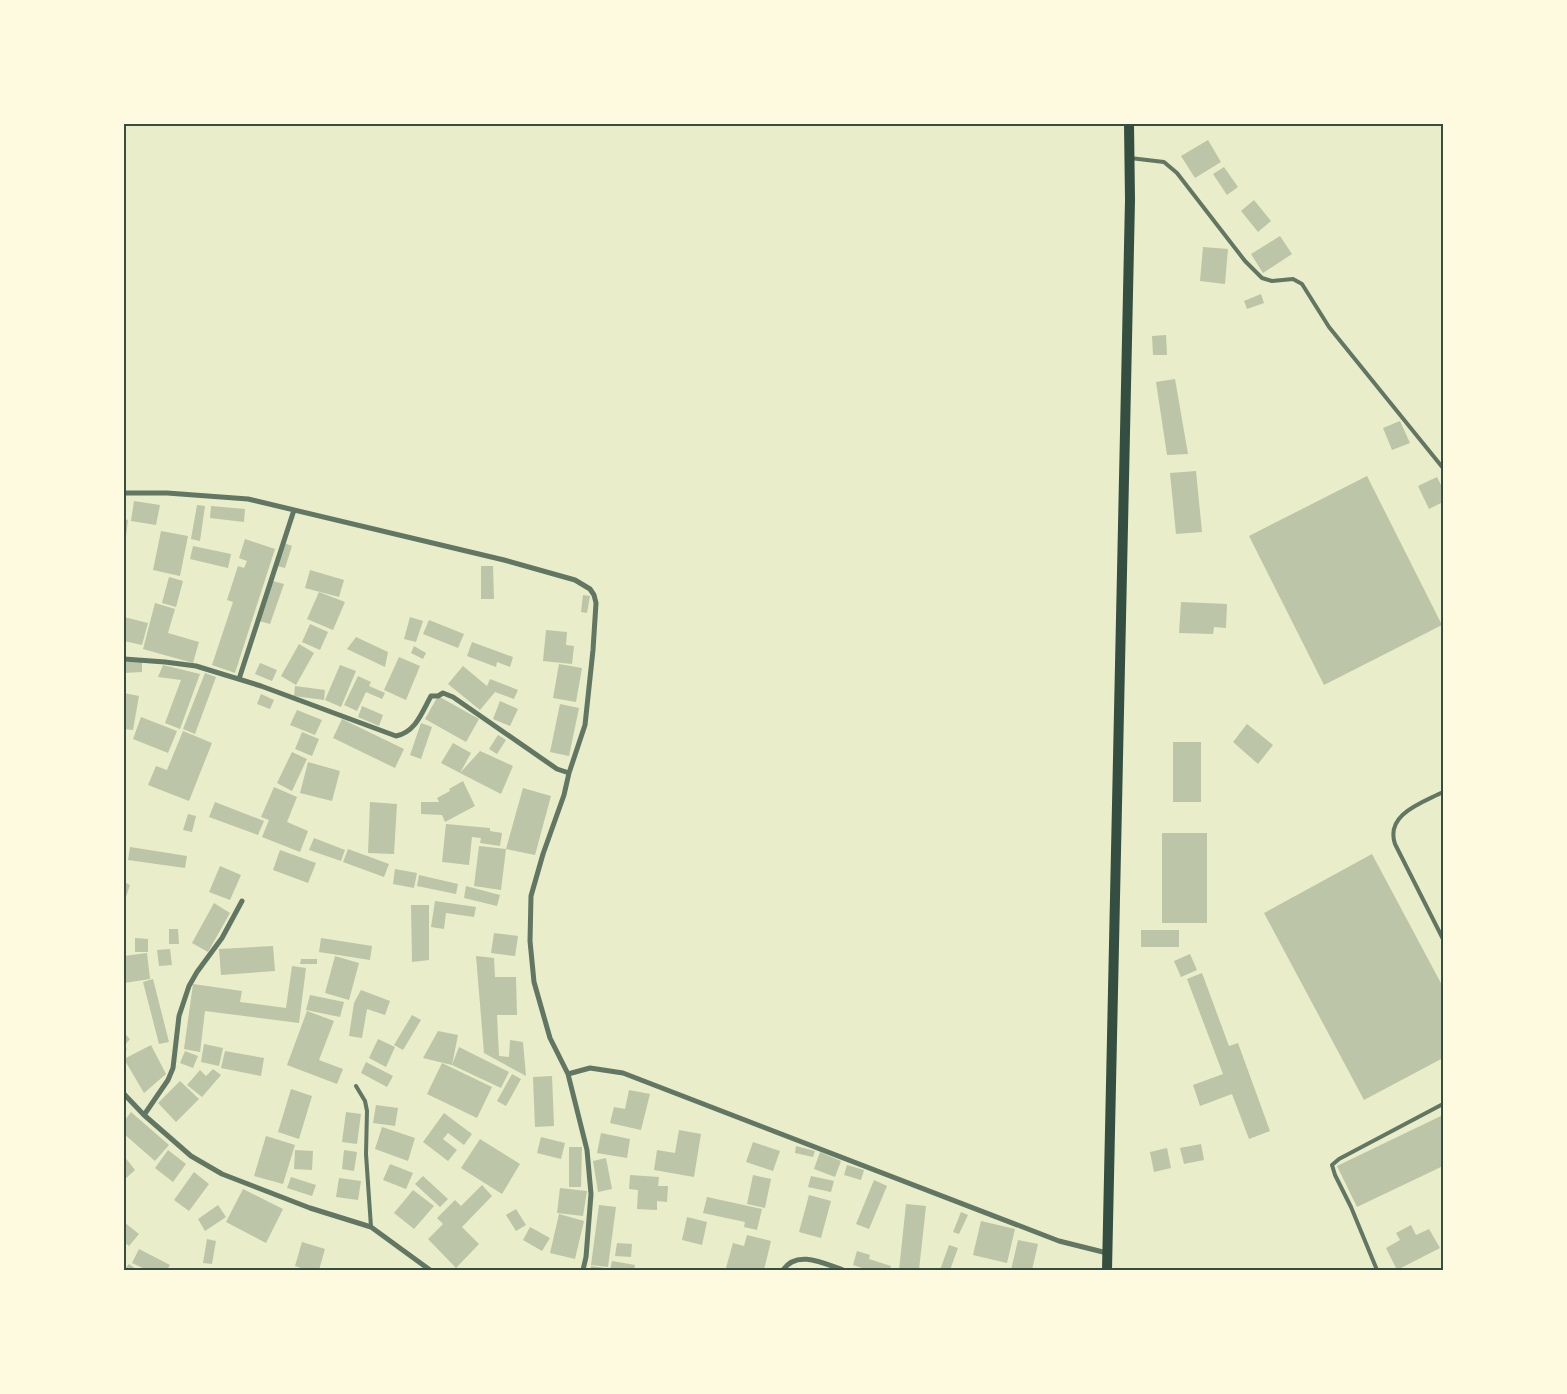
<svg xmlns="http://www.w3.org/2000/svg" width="1567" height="1394" font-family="'Roboto Condensed',sans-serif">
<rect width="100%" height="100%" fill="#e9edc9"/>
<path fill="#bcc5a7" d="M1208 140 1221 162 1195 178 1181 156Z
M1224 167 1238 187 1227 195 1213 174Z
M1254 200 1271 221 1258 232 1241 211Z
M1280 236 1292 254 1263 273 1251 254Z
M1203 247 1228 249 1225 284 1200 281Z
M1261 294 1264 303 1247 309 1244 301Z
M1166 335 1167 355H1153L1152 336Z
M1175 379 1188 454 1167 455 1156 382Z
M1400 421 1410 443 1392 450 1383 428Z
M1196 471 1202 532 1176 534 1170 473Z
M1367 476 1442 625 1324 685 1249 536Z
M1437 477 1443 489V502L1429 509 1418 486Z
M134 501 160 505 156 525 131 521Z
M197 505 205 506 200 541 191 539Z
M211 506 245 509 244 522 210 518Z
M124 519 128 520 126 537 124 536Z
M161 531 188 536 180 576 153 570Z
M245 539 275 549 235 673 212 665 233 602 227 600 238 566 244 568 247 561 239 558Z
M284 543 292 546 285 568 277 566Z
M193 546 231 554 228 568 190 559Z
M481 566H493L494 599H481Z
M310 570 344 580 339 597 305 588Z
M169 577 183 581 176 607 162 603Z
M273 581 284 584 270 624 259 621Z
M319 592 345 602 333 630 307 619Z
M583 595 590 596 587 613 581 612Z
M1181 602 1227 604 1226 628 1214 627 1213 634 1179 633Z
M155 603 175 609 168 633 199 642 193 663 143 649Z
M124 617 148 623 142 645 124 641Z
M410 617 423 621 416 642 404 639Z
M429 620 464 634 458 648 423 634Z
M310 624 328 632 320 650 302 642Z
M546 630 567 632 566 645 574 646 572 664 543 661Z
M356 637 388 652 385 667 347 649Z
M472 642 513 657 510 667 497 662 496 667 467 656Z
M299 644 314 653 296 685 281 676Z
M414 646 426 653 423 659 411 653Z
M399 657 420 666 406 700 384 690Z
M124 662H142V672L124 673Z
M260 663 277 670 272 681 255 674Z
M559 664 582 668 576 702 553 698Z
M163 665 200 674 180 729 165 723 181 680 158 677Z
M340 665 356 671 341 707 325 700Z
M463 666 487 686 490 679 518 690 514 699 495 692 480 710 448 684Z
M205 673 216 677 195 734 183 729Z
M358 676 371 682 369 686 385 693 382 699 366 692 357 711 344 705Z
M295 686 325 690 324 700 294 696Z
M124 693 139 696 133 730 124 729Z
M261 694 274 700 270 709 257 704Z
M438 696 479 719 466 742 425 719Z
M500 701 518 709 510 726 493 719Z
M560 704 579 708 569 756 550 752Z
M362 706 383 715 379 726 358 717Z
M297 710 322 720 315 735 290 725Z
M141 717 177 731 168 753 133 739Z
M342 719 404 749 395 768 333 738Z
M421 723 432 727 421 759 410 755Z
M1247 724 1273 745 1258 764 1233 742Z
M183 731 212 743 189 801 148 785 156 766 167 770Z
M302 732 319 739 312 756 295 749Z
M498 735 506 740 497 754 489 749Z
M1173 742H1201V802H1173Z
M453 743 471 753 460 773 441 763Z
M480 751 513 766 501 794 460 773Z
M292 752 307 759 292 791 277 783Z
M308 762 340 771 332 801 300 793Z
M463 781 475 806 445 822 442 815 421 814V802H439L437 798 450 791 449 789Z
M274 787 297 797 287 822 308 831 300 852 262 837 269 820 261 817Z
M523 788 551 796 535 855 506 849 501 890 474 886 479 846 506 849Z
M215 802 264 821 258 835 209 817Z
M370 802 397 804 394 854 368 853Z
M188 814 196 816 192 832 183 830Z
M446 824 490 828V831L502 833 500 846 480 843 481 838 472 837 469 865 442 862Z
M1162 833H1207V923H1162Z
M314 838 345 850 341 861 309 850Z
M130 847 187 856 185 868 128 860Z
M348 849 389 864 384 877 343 862Z
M280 850 316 863 308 883 273 870Z
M1372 854 1443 987V1058L1364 1100 1264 913Z
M220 866 241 875 230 900 209 892Z
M395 869 417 873 414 888 393 884Z
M419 875 458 884 456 894 417 886Z
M124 882 130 885 124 903Z
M466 886 500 895 497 906 464 898Z
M435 901 476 907 474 917 446 913 444 929 431 927Z
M214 903 230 913 208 952 192 943Z
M411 905H429V960L412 962Z
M169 929H178L179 944H169Z
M1141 930H1179V947H1141Z
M494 933 518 936 515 956 491 953Z
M135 938 148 939V952H135Z
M321 938 372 946 370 960 319 952Z
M273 946 275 971 221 975 219 949Z
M170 949 172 965 159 966 157 950Z
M147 953 150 979 124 983V956Z
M1190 954 1197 970 1181 977 1174 961Z
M335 956 359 963 349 1000 325 993Z
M476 956 494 958 495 977H516L517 1015H497L499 1056 509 1057 510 1040 523 1042 526 1076 484 1053Z
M301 959H317V964H300Z
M292 966 306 968 299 1023 205 1011 200 1052 184 1049 193 984 242 991 240 1002 286 1008Z
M1202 973 1229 1046 1238 1043 1270 1131 1249 1139 1232 1094 1200 1106 1193 1085 1223 1074 1187 979Z
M153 979 169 1042 159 1044 143 982Z
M361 990 390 1001 385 1015 367 1009 362 1038 349 1036 354 1003Z
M310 995 344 1002 340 1017 306 1010Z
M307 1011 334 1021 319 1060 343 1069 337 1084 287 1065Z
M412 1015 421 1020 403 1050 394 1045Z
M438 1031 458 1035 452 1065 423 1058Z
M124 1033 130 1039 124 1046 127 1049 124 1052Z
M378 1039 395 1047 386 1067 369 1058Z
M204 1044 223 1048 219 1066 201 1062Z
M151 1045 166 1074 144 1093 124 1059Z
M459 1047 509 1072 501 1088 452 1065Z
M185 1051 198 1056 193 1068 180 1063Z
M225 1051 264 1058 261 1076 221 1068Z
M366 1062 393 1076 387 1087 361 1073Z
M442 1063 492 1087 477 1118 427 1094Z
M213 1069 221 1075 202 1097 187 1085 200 1070 206 1076Z
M512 1074 521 1079 506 1106 497 1101Z
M552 1076 554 1126 535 1127 533 1077Z
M180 1081 199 1099 176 1122 158 1103Z
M291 1089 312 1096 299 1139 278 1132Z
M629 1090 650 1094 641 1130 610 1123 614 1107 625 1109Z
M376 1105 398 1108 395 1126 373 1123Z
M131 1112 169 1145 155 1161 124 1134V1121Z
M346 1112 361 1114 357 1144 342 1142Z
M444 1113 472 1134 464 1145 448 1133 443 1139 457 1150 448 1161 423 1142Z
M1443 1115V1166L1357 1207 1337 1166Z
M382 1127 415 1138 408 1161 375 1149Z
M679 1130 701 1134 694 1177 654 1170 657 1150 675 1153Z
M601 1133 630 1139 627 1158 597 1153Z
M266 1136 295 1145 283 1184 254 1176Z
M541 1137 565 1143 561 1159 537 1153Z
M480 1139 520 1164 502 1194 461 1168Z
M753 1142 780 1151 773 1171 746 1162Z
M1201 1144 1204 1160 1184 1164 1180 1148Z
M796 1146 815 1151 813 1157 795 1153Z
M569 1147H582L581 1187H569Z
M1167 1148 1171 1168 1154 1172 1150 1152Z
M168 1150 186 1164 173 1182 155 1168Z
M295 1150 313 1151 312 1170 294 1169Z
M344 1150 357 1152 354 1171 342 1169Z
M820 1152 841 1161 835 1177 814 1169Z
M124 1156 135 1170 124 1180Z
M606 1158 612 1189 598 1192 593 1161Z
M390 1164 413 1173 406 1189 383 1180Z
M847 1165 864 1170 861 1180 844 1175Z
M194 1172 209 1184 189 1211 174 1200Z
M630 1175 659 1177 658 1186H668L667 1202 657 1201V1210L637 1209 638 1190 629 1189Z
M753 1175 771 1179 765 1208 747 1204Z
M423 1176 448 1199 440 1207 415 1184Z
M811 1176 834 1181 831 1192 808 1187Z
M291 1177 316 1185 312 1196 287 1188Z
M339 1178 361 1181 358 1200 336 1197Z
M874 1180 887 1186 869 1229 856 1224Z
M482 1185 492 1196 462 1227 479 1244 456 1268 428 1239 443 1224 437 1218 455 1200 461 1206Z
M560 1188 587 1191 583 1216 557 1213Z
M243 1189 283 1209 266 1243 226 1222Z
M413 1190 434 1206 414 1229 394 1213Z
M809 1195 831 1201 821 1238 799 1232Z
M707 1197 762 1209 757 1230 744 1227 745 1222 703 1213Z
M906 1204 926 1206 919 1270H899Z
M218 1205 226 1217 205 1231 198 1219Z
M599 1205 616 1207 608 1267 591 1265Z
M516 1209 526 1225 516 1231 506 1215Z
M961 1212 968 1215 959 1234 953 1232Z
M559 1214 584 1221 575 1259 550 1253Z
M687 1217 707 1222 702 1245 682 1240Z
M981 1221 1015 1229 1007 1263 973 1255Z
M124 1222 139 1234 129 1246 124 1242Z
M1411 1225 1416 1235 1429 1229 1440 1248 1397 1270 1386 1248 1400 1240 1396 1233Z
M530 1227 550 1238 542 1251 523 1240Z
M747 1235 771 1241 764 1270H734L726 1268 733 1243 744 1246Z
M207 1239 216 1241 212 1264 203 1263Z
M1018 1240 1038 1244 1032 1270 1025 1268V1270H1011Z
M302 1242 325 1249 319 1270H307L295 1266Z
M617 1243 632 1244 631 1257 615 1256Z
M949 1245 958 1248 950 1270H940Z
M139 1249 170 1265 167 1270H147L132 1263Z
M857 1251 870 1255 869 1259 891 1266 890 1270H868L853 1265Z
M612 1261 635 1265 634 1270H610Z
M129 1264 137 1270H124Z
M591 1266 605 1268V1270H591Z"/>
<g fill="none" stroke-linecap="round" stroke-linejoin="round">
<path stroke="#617663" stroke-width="4" d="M1130 158 1164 162 1177 173 1245 261 1262 278 1272 281 1293 279 1302 284 1329 327 1443 468
M1443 792C1422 803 1385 814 1395 844L1443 939
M356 1086 365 1101 367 1111 366 1154 371 1227
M1377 1270 1351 1207 1335 1175 1332 1165 1339 1159 1443 1104"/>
<path stroke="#617663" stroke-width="5" d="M124 493H167L248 499 504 560 575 580 590 589 594 595 596 603 593 650 585 725 569 773 564 795 543 854 531 896 530 941 534 982 550 1038 568 1074 587 1150 591 1194 586 1257 583 1270
M124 659 165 662 196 666 261 686 396 736C416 732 422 712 431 696H438L443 693 453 697 557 769 569 773
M239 679 294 510
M568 1074 590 1068 623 1073 1059 1241 1107 1253
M124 1094 144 1115 191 1156 222 1174 310 1208 371 1227 430 1270
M144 1115 168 1080 173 1068 179 1016 189 986 197 972 222 938 242 901
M783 1270C797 1249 825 1264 843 1270"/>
<path stroke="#344e41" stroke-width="10" d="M1107 1270 1130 200 1129 124"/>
</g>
<rect width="1567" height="1394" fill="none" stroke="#fefae0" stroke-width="250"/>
<rect x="125" y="125" width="1317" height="1144" fill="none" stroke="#344e41" stroke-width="2"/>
</svg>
